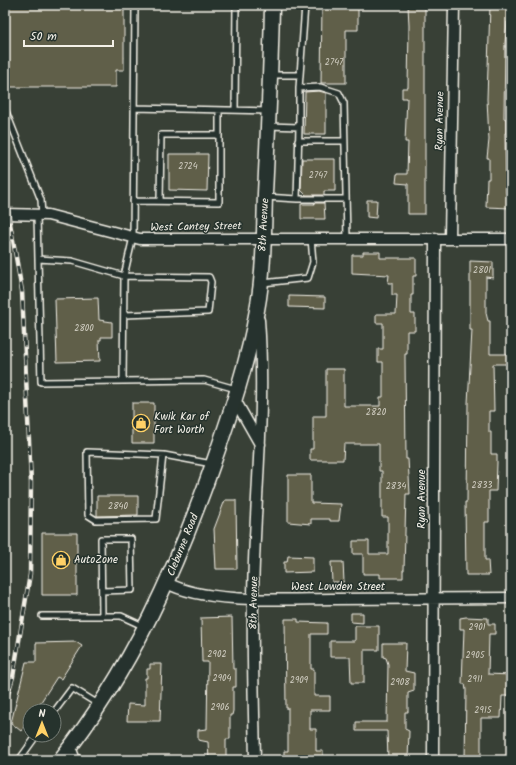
<svg xmlns="http://www.w3.org/2000/svg" width="516" height="765" font-family="Kalam,sans-serif">
<rect width="100%" height="100%" fill="#384036"/>
<filter id="ink" filterUnits="userSpaceOnUse"><feTurbulence type="fractalNoise" baseFrequency=".025" numOctaves="2"/><feDisplacementMap in="SourceGraphic" scale="8" xChannelSelector="R" yChannelSelector="G"/><feConvolveMatrix kernelMatrix="1 2 1 2 8 2 1 2 1" color-interpolation-filters="sRGB"/></filter>
<g filter="url(#ink)">
<path fill="#615e4a" stroke="#f4f1e8" d="M5 5H124V70H116V87H8V76H5Z
M322 5H358V30H346V83H321Z
M408 5H425V214H408V184L396 183 397 174H407L408 142H405L407 98H402V88H408L409 26Z
M490 5H507V7H511V20L507 22 505 43 504 118 506 119V133H505L506 193H511V208L486 207 487 179H489V158H487L489 140 487 99Z
M319 91 326 93V134H304L305 92Z
M169 154H208L207 191 169 190Z
M302 159H335V191H324V195H306L301 190Z
M367 200H377L376 218 367 217Z
M314 203H324L325 219H301V204H315Z
M363 252H380V258H416V276H413V295H411V314H415V331H407V354H405V359L406 459H408L410 494H406L404 570H403V578H380V574H363V554H353V541H369V554H388V517H382V471H379V444H344L343 460H310V449H313V416H326V369H344V406H380V397H383V362H378V349H383V323H376V314H396L397 295H392V283H388L389 275 352 273V255H363Z
M470 261 493 262V278L486 277V313L488 321H490V354H511V364H493L494 411H489V432H491V454H497V463L496 491H489V522H485V560H488L489 575H466L465 502H467L468 403 472 330H470Z
M289 296 325 297V308L289 307Z
M98 298 99 320 112 322V337H101V340H99L100 361 57 362 55 299Z
M132 403H154V443H132Z
M288 475H311V503L341 504 339 521H330V519H311V524L288 522Z
M97 496H138V515L97 516Z
M225 500H236L237 569H216L214 529Z
M42 533H77V595H42Z
M288 556 313 557V572L284 573V562H287Z
M331 562H343L344 582H332Z
M351 613H363V623L351 622Z
M232 617 233 669H236V687H233V711L232 715H230V739H226V760H209L208 742 198 740V730L207 729 208 662H202L201 618Z
M466 617 488 618V624H495V634H489L488 674 511 675V696H502L501 718H481V760H465L466 690 465 684H462L464 629H460V618Z
M285 619H298V622L327 623V634H311V669H314V696H330V710H310V729H316V751H323V760H284V751H288V708H286Z
M355 626H379V650H364V683H351L350 657H330V641H355Z
M76 642 82 646 61 679 57 677 35 711H30V718L21 731 11 723 26 662H36V643Z
M383 643H406L405 671 414 673V691L408 693V712H405V729L409 731 408 760H388L387 731H356V722H387L388 664 386 658 383 657Z
M150 664H162L160 721H127L128 704 145 705V678H147V669H150Z"/>
<g fill="none" stroke-linecap="round" stroke-linejoin="round">
<defs>
<path id="service" d="M135 5 133 237 124 276 123 381 204 380 236 389
M271 75H300L305 5
M299 88 300 75
M134 108 267 111
M5 109 41 200 42 215
M235 110 236 5
M268 126 299 127V88L320 87 339 93 344 103 347 238
M298 141H344
M265 197 297 199 299 127
M297 199H346
M133 201 219 202V110
M160 201 161 135H219
M37 215 38 259 72 261 124 276 209 277 211 282 208 312 124 315
M38 259 41 382 123 381
M263 283 308 278 313 262 311 238
M163 455 156 519 96 520 88 515 87 452 164 455 212 464
M102 591 132 590 131 539H101L102 616
M42 616H121L145 627
M54 712 72 688 98 704
M19 760 37 735"/>
<path id="minor" d="M5 214 48 215 140 239H511
M450 238 454 5
M235 400 260 444
M167 583C206 604 287 599 332 599 392 599 451 598 511 598
M70 747 75 760
M255 760C254 706 252 653 253 599 254 506 266 414 259 320
M433 760 435 238"/>
<path id="secondary" d="M60 760C131 671 177 568 214 461 231 412 248 362 257 310 264 273 264 232 265 194 268 131 271 68 272 5"/>
</defs>
<use href="#service" stroke="#f4f1e8" stroke-width="8"/>
<use href="#minor" stroke="#f4f1e8" stroke-width="13"/>
<use href="#secondary" stroke="#f4f1e8" stroke-width="17"/>
<use href="#service" stroke="#26332d" stroke-width="5"/>
<use href="#minor" stroke="#26332d" stroke-width="10"/>
<use href="#secondary" stroke="#26332d" stroke-width="14"/>
<defs>
<path id="rail" d="M5 195 22 291 31 483 30 574 13 677 5 703"/>
</defs>
<use href="#rail" stroke="#f4f1e8" stroke-width="4.5"/>
<use href="#rail" stroke="#26332d" stroke-width="3" stroke-dasharray="9" stroke-linecap="butt"/>
</g>
</g>
<defs>
<symbol id="shop-ring" viewBox="-11 -11 22 22"><circle r="9.5" fill="#26332d" stroke="#ffd166" stroke-width="1.5"/><path d="M-5-2.5h2.3a2.7 3.5 0 0 1 5.4 0H5L5.5 6h-11ZM-1.5-2.5h3a1.5 2.3 0 0 0-3 0Z" fill="#ffd166"/></symbol>
</defs>
<g fill-rule="evenodd">
<use href="#shop-ring" x="131" y="413" width="20" height="20"/>
<use href="#shop-ring" x="51" y="550" width="20" height="20"/>
</g>
<g text-anchor="middle" dominant-baseline="central" stroke-width="3" stroke-linejoin="round" paint-order="stroke">
<g font-size="9" fill="#cfccc0">
<text x="334" y="62">2747</text>
<text x="188" y="166">2724</text>
<text x="318" y="175">2747</text>
<text x="482" y="270">2801</text>
<text x="84" y="328">2800</text>
<text x="376" y="412">2820</text>
<text x="482" y="485">2833</text>
<text x="396" y="486">2834</text>
<text x="118" y="506">2840</text>
<text x="477" y="627">2901</text>
<text x="217" y="654">2902</text>
<text x="475" y="655">2905</text>
<text x="222" y="678">2904</text>
<text x="475" y="679">2911</text>
<text x="299" y="680">2909</text>
<text x="400" y="682">2908</text>
<text x="220" y="707">2906</text>
<text x="483" y="710">2915</text>
</g>
<g font-size="11" fill="#f4f1e8" stroke="#26332d">
<text transform="translate(440 121) rotate(-89)">Ryan Avenue</text>
<text transform="translate(264 225) rotate(-87)">8th Avenue</text>
<text transform="translate(196 227) rotate(-1)">West Cantey Street</text>
<text transform="translate(422 499) rotate(-90)">Ryan Avenue</text>
<text transform="translate(183 545) rotate(-68)">Cleburne Road</text>
<text x="338" y="587">West Lowden Street</text>
<text transform="translate(254 603) rotate(-89)">8th Avenue</text>
</g>
<g font-size="11" fill="#f4f1e8" stroke="#26332d" text-anchor="start">
<text x="154" y="417">Kwik Kar of<tspan x="154" dy="13">Fort Worth</tspan></text>
<text x="74" y="560">AutoZone</text>
</g>
</g>
<rect width="516" height="765" fill="none" stroke="#26332d" stroke-width="20"/>
<rect x="10" y="10" width="496" height="745" fill="none" stroke="#f4f1e8" stroke-width="1.5" filter="url(#ink)"/>
<g transform="translate(42 723)"><circle r="19" fill="#26332d" stroke="#787f78"/>
<path d="M0-3L7 15L0 10L-7 15Z" fill="#ffd166"/>
<text y="-6" font-size="11" font-weight="bold" text-anchor="middle" fill="#f4f1e8">N</text>
</g>
<path d="M24 40v6h89v-6" fill="none" stroke="#f4f1e8" stroke-width="2"/>
<text x="30" y="40" font-size="12" fill="#f4f1e8" stroke="#26332d" stroke-width="3" paint-order="stroke">50 m</text>
</svg>
